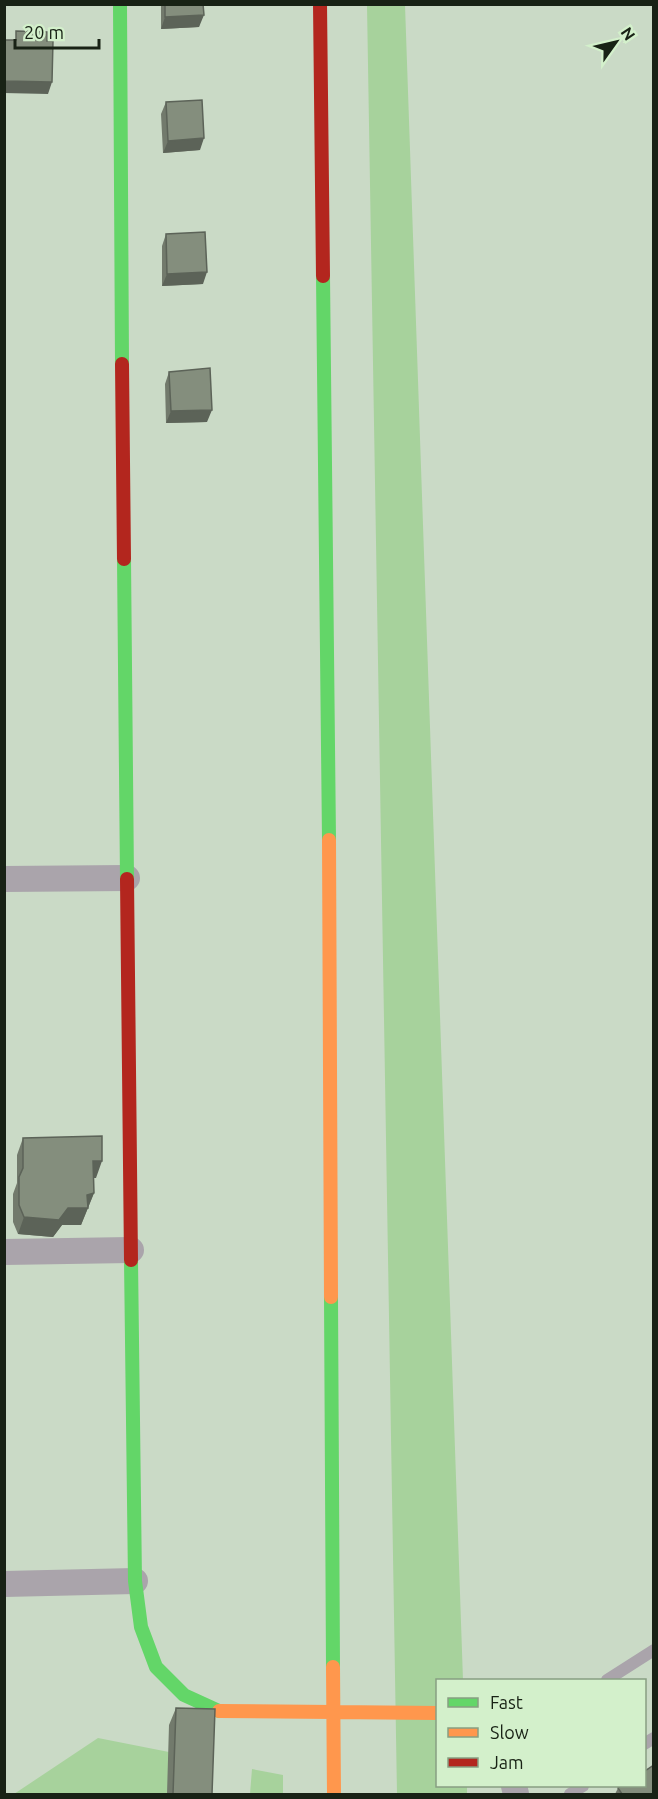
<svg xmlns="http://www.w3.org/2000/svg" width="658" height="1799" font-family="Ubuntu,sans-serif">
<rect width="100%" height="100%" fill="#cadac6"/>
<path fill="#a7d29c" d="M367 5H405L463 1680H438V1786H467V1794H397Z
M98 1738 174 1753 173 1794H14Z
M252 1769 283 1775V1794H250Z"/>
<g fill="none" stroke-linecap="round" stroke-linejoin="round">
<path stroke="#aaa4ab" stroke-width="12" d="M607 1680 654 1650
M644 1744 654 1738
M570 1794 583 1786"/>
<path stroke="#aaa4ab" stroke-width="26" d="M4 879 127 878
M4 1252 131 1250
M4 1584 135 1581
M514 1786 516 1794"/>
<path stroke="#63d668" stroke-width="14" d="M120 4 122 364
M323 276 329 840
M124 559 127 879
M131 1260 135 1581 141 1627 156 1667 184 1695 219 1711
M331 1297 333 1667"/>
<path stroke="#ff974d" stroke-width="14" d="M329 840 331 1297
M333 1667 334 1794
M219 1711 438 1713"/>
<path stroke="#b3261e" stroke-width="14" d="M320 4 323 276
M122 364 124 559
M127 879 131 1260"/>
</g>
<path fill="#727a6c" d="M161 4H203L199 27 161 29Z
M166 102 200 150 163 153 161 114Z
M166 234 203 284 162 286V246Z
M169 372 207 422 166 423 165 384Z
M23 1138 96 1178H94V1193L81 1225H62L53 1237 18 1234 13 1222V1194L17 1183V1155Z
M176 1708 212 1794H167L169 1725Z
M618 1788 654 1794H615Z"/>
<path fill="#5c6358" d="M204 15 199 27 161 29 165 17Z
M4 81 52 82 48 94 4 93Z
M204 138 200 150 163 153 168 141Z
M207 272 203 284 162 286 167 274Z
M212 410 207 422 166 423 171 411Z
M93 1161H102L96 1178H87Z
M94 1193 81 1225H62L53 1237 18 1234 24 1217 68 1208 87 1195Z"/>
<path fill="#848e7d" stroke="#5c6358" stroke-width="1.5" d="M165 4H203L204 15 165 17Z
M16 31 47 32V41H53L52 82 4 81 5 40H16Z
M202 100 204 138 168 141 166 102Z
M205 232 207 272 167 274 166 234Z
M210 368 212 410 171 411 169 372Z
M102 1136V1161H93L94 1193 87 1195 88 1208H68L59 1220 24 1217 19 1205V1177L23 1168V1138Z
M176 1708 215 1709 212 1794H173Z
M654 1765V1794H622L618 1788 622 1785H645V1771Z"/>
<rect width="658" height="1799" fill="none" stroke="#182215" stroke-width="12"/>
<rect x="436" y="1679" width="210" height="108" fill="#d3f0cb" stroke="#889e82" stroke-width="1.5"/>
<rect x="448" y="1698" width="30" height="9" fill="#63d668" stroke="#889e82" stroke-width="1.5"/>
<text x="490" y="1709" font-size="18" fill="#182215">Fast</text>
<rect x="448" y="1728" width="30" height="9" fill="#ff974d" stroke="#889e82" stroke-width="1.5"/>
<text x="490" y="1739" font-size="18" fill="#182215">Slow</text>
<rect x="448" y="1758" width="30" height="9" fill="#b3261e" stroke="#889e82" stroke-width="1.5"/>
<text x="490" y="1769" font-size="18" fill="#182215">Jam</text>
<g transform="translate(616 42) rotate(56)" stroke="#d3f0cb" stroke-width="4.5" paint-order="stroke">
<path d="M0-4.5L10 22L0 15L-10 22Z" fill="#182215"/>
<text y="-9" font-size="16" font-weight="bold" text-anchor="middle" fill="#182215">N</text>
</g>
<path d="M15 39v9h84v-9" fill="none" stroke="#182215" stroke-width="3"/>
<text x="24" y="39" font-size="18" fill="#182215" stroke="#d3f0cb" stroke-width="4.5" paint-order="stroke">20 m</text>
</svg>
